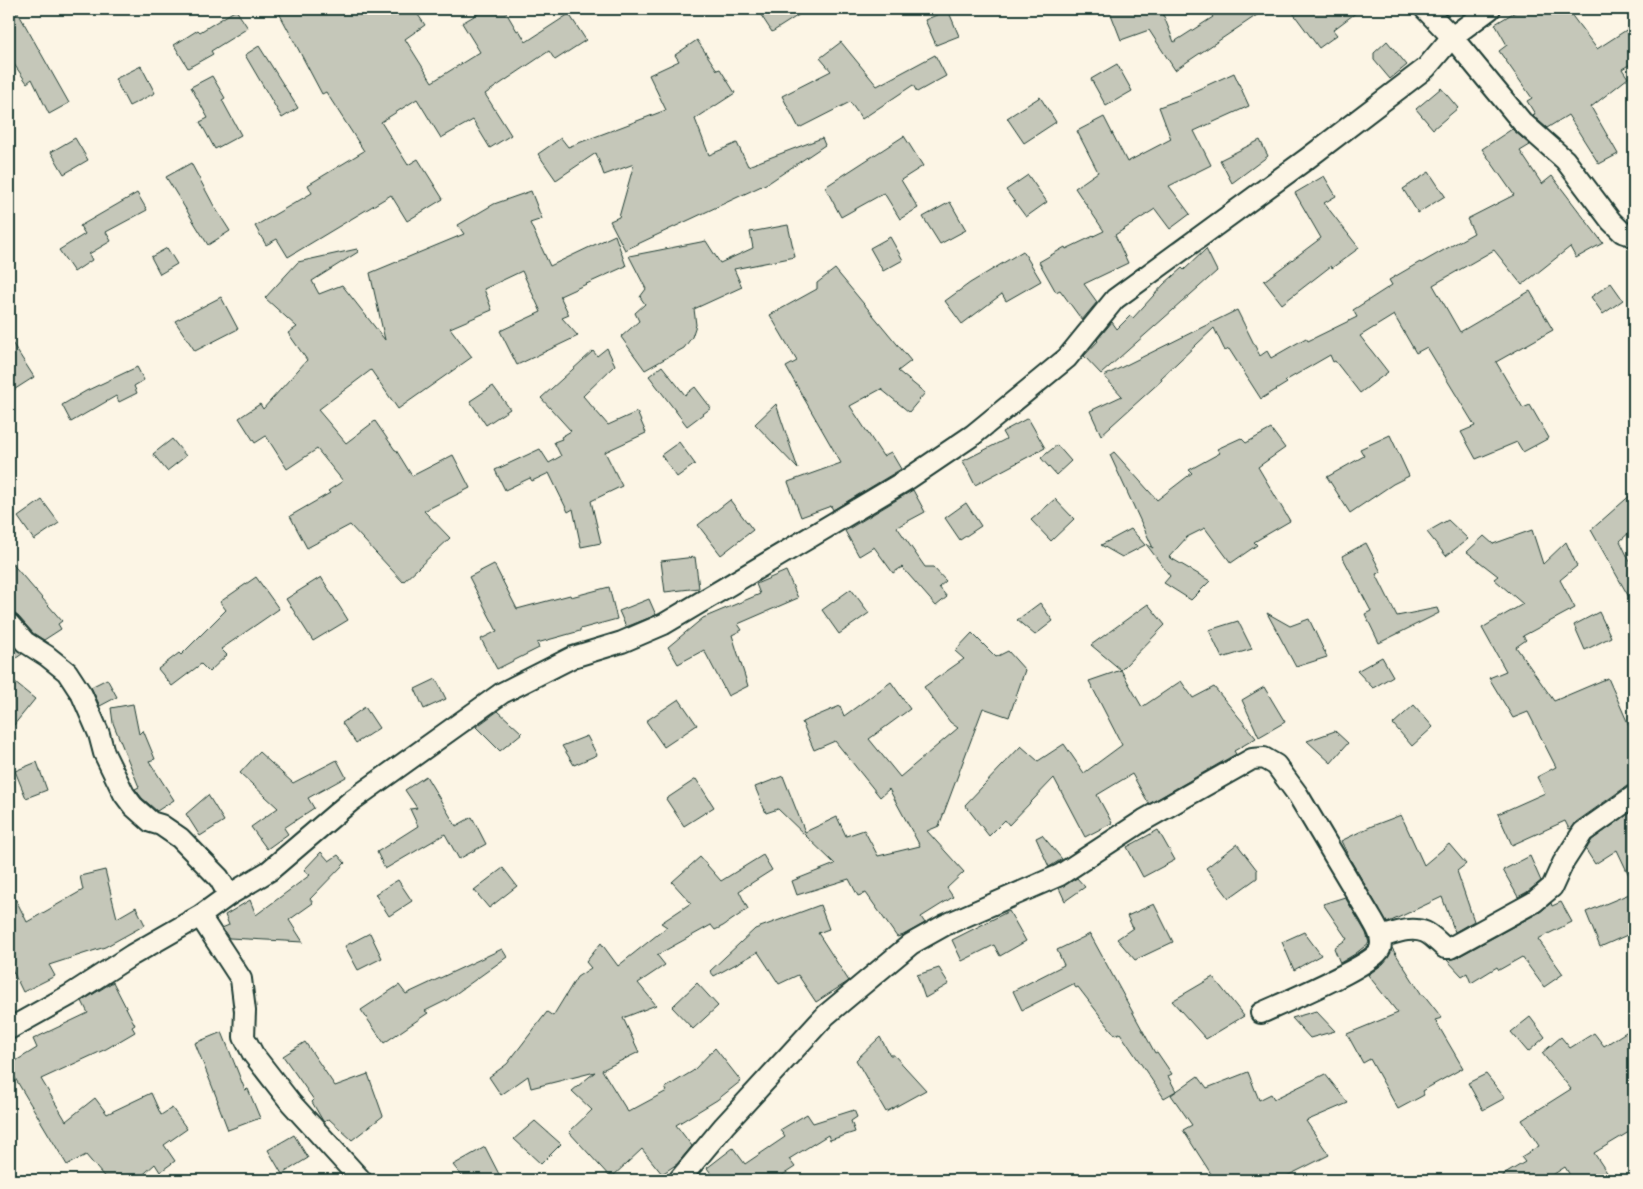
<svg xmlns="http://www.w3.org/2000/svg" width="1643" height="1189" font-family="'Indie Flower',sans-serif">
<rect width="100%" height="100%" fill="#fcf5e5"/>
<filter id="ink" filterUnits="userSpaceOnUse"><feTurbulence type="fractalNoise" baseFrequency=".02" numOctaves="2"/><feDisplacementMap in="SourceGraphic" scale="10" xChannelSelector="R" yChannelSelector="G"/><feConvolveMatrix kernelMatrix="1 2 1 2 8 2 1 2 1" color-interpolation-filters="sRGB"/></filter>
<g filter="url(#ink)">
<path fill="#c5c7b9" stroke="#1f3d34" d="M9 9H16L69 103 49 114 32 79 27 83 9 57Z
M277 9H414L425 25 405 39 432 82 480 52 462 23 486 9H504L517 31 519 30 526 42 569 14 586 40 555 60 549 51 485 94 511 135 490 148 473 120 441 138 417 99 381 122 408 165 418 159 443 199 407 221 391 195 288 257 277 239 266 245 255 226 312 193 308 185 364 151 326 92 322 94Z
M757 9H808L772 32Z
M1109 9H1161L1174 42 1213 17 1207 9H1266L1175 70 1149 30 1121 40Z
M1290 9H1361L1333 30 1337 35 1319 48Z
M1520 9H1567L1597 49 1634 25V62L1622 69 1628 78 1591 107 1618 154 1599 164 1568 115 1547 128 1532 115 1535 114 1527 101 1532 98 1499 51 1507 45 1495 24Z
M236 10 248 28 211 51 213 54 188 68 174 45 198 30 200 32Z
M948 10 959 36 936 45 925 20Z
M697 40 717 70 720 69 735 93 695 119 709 155 737 143 748 166 822 138 825 145 770 182 625 250 610 221 619 217 634 164 604 175 596 153 556 180 538 154 561 138 568 147 666 110 649 75 679 61 675 55Z
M1387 41 1407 65 1390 79 1374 60V53Z
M841 42 877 86 935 55 946 76 917 92 913 85 862 119 850 102 799 128 782 96 831 71 820 58Z
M259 46 298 108 282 118 245 55Z
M1117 64 1132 91 1106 106 1091 79Z
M141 66 155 93 129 106 115 79Z
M1234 73 1249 106 1194 131 1211 165 1169 186 1190 214 1170 229 1155 209 1115 235 1128 263 1084 284 1097 302 1082 320 1060 290 1056 292 1039 262 1065 247 1066 249 1104 231 1075 188 1098 172 1077 131 1104 117 1127 162 1171 139 1159 107 1192 95 1190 93Z
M212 76 225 98 222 100 241 135 215 149 200 122 208 118 191 87Z
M1441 88 1458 108 1433 129 1416 109Z
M1040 97 1056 122 1024 143 1007 118Z
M1512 129 1530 145 1520 151 1542 184 1552 176 1603 243 1576 258 1570 247 1522 285 1494 250 1433 285 1460 332 1530 291 1553 330 1496 362 1523 408 1530 405 1549 438 1523 452 1517 442 1476 459 1461 432 1475 426 1427 347 1416 353 1394 315 1360 336 1388 372 1360 393 1335 361 1333 362 1330 355 1285 381 1287 383 1261 399 1229 349 1225 351 1214 328 1161 378 1162 380 1101 435 1090 411 1122 396 1104 376 1237 310 1260 356 1267 351 1271 358 1306 338 1308 341 1357 317 1353 310 1392 285 1389 280 1420 262 1421 263 1474 233 1467 219 1514 195 1482 149Z
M904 136 923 166 901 180 918 208 900 219 884 193 841 217 825 187Z
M75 138 88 160 64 174 51 152Z
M1260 140 1268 156 1232 183 1220 160Z
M191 163 214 206 230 231 208 245 166 177Z
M1429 172 1445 196 1418 213 1403 189Z
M1028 175 1047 202 1026 217 1006 190Z
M1324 176 1336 196 1324 203 1359 248 1332 268 1331 266 1282 304 1264 281 1321 238 1295 193Z
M531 191 542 219 530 223 550 266 615 235 626 266 560 296 569 315 562 318 578 336 517 365 500 331 541 312 522 271 484 289 492 310 450 328 472 357 398 409 371 370 318 410 346 443 375 421 395 450H396L412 476 453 455 470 488 424 511 450 538 403 582 350 525 307 548 290 516 330 493 328 491 343 481 317 449 287 469 266 436 255 443 239 418 260 404 263 409 307 360 288 333 297 327 265 298 298 262 357 249 358 252 312 281 319 294 342 285 385 340 370 273 464 234 458 225 494 204Z
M137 193 147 210 106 232 111 241 89 254 92 260 74 272 59 250 85 234 80 226Z
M950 202 966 230 940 244 923 217Z
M788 225 795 257 734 269 742 287 694 309 696 325 692 337 684 348 645 370 621 337 639 321 635 313 645 304 640 297 646 289 629 256 706 241 720 263 753 248 750 232Z
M890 237 903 260 883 271 870 248Z
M167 248 177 264 160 274 151 257Z
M1206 249 1217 271 1101 374 1084 356 1098 341 1097 340 1112 322 1117 329 1130 316 1133 318 1164 284 1182 268 1184 270Z
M1023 251 1041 281 1006 301 1002 294 962 324 945 301 970 283Z
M835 269 911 361 898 371 925 393 909 412 881 389 850 406 883 456 891 452 901 469 833 510 831 506 801 517 788 482 841 463 786 367 797 361 770 315 817 289V283Z
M1611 283 1623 300 1603 314 1591 297Z
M221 297 238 329 195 351 175 321Z
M9 338 34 377 9 393Z
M607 348 615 365 583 396 608 425 637 412 646 433 605 452 622 486 591 501 601 543 581 547 573 509 568 512 549 473 532 481 530 478 505 490 495 470 540 449 549 463 561 456 554 442 562 439 561 437 571 431 541 398 593 351 597 356Z
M662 366 685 395 695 387 711 408 687 426 649 376Z
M137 367 144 380 134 386 137 393 119 402 116 396 71 422 62 405 86 391Z
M493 386 510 409 486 425 470 401Z
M776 404 798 469 755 424Z
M1028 418 1045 448 975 485 963 461 1006 439 1002 432Z
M1271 429 1285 448 1258 467 1290 521 1254 542 1257 545 1231 563 1205 528 1187 537 1169 557 1210 581 1191 600 1164 583 1170 576 1146 544 1153 548 1110 455 1114 452 1157 500 1192 473 1189 470 1220 453 1217 449 1241 438 1246 443Z
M1390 435 1409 476 1393 484 1350 513 1327 477 1364 456 1360 449Z
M172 439 186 456 167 471 153 454Z
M679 442 695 464 677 477 661 455Z
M1057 445 1071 461 1056 475 1041 458Z
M913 490 925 512 897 527 925 567H933L946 581 939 587 947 597 936 606 902 567 893 573 874 547 859 556 845 531Z
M1634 492V528L1620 541 1634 570V606L1591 530Z
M1055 499 1074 519 1051 541 1031 520Z
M42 500 59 523 34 540 18 517Z
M730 500 753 530 721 555 698 525Z
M966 503 981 526 960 540 945 518Z
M1448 520 1468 539 1446 556 1427 532Z
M1131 529 1145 545 1122 557 1101 545Z
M1532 530 1543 564 1566 542 1577 566 1560 580 1575 608 1523 636 1526 640 1516 647 1554 701 1608 678 1634 737V784L1627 786 1576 822 1572 828 1569 829 1565 821 1512 845 1498 814 1545 793 1537 777 1556 767 1528 712 1513 718 1489 678 1506 671 1482 628 1523 604 1494 579 1498 576 1467 552 1484 536 1493 544Z
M1366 543 1381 572 1376 574 1397 616 1437 608 1439 613 1379 643 1365 614 1371 611 1342 556Z
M695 557 699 588 665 592 661 561Z
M9 560 62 621 58 624 61 629 44 640 33 633 18 616 9 612Z
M494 564 517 609 570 595 571 597 609 587 617 619 580 629V631L537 643 539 648 497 669 481 639 497 631 469 577Z
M786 571 798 598 738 624 742 630 732 635 748 686 728 696 704 650 678 664 668 647 703 618 760 594 756 584Z
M256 577 279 609 221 649 227 655 209 672 201 664 172 686 158 669 179 653 181 655 226 610 220 602Z
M321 577 348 620 313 641 286 599Z
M851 589 869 613 839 634 822 610Z
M649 599 656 615 626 627 619 611Z
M1040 603 1053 621 1035 635 1017 620Z
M1148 604 1165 625 1121 670 1091 645Z
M1599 612 1611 637 1585 650 1574 625Z
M1267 613 1290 626 1309 619 1327 657 1296 667Z
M1238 621 1252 649 1222 658 1209 630Z
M972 633 996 657 1008 651 1025 670 1009 717 983 708 939 826 927 831 964 872 947 888 953 897 921 917 925 923 904 935 897 937 866 893 858 896 849 879 797 895 792 881 835 864 778 809 766 813 755 787 783 776 805 832 837 817 846 836 864 830 878 856 920 846 889 789 880 797 835 741 814 750 802 722 840 706 844 716 891 682 910 709 869 739 900 777 958 728 950 722 924 687 964 659 955 651Z
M9 642 22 654 9 663Z
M1382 657 1393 676 1373 688 1357 671Z
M1121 670 1142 707 1181 681 1193 698 1214 687 1256 738 1234 751 1236 754 1149 804 1132 774 1097 795 1112 823 1085 837 1054 778 1009 825 1005 820 989 836 965 805 1021 746 1038 761 1064 744 1084 773 1122 745 1089 681Z
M9 678 35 699 9 731Z
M107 679 117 697 100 706 91 687Z
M436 679 446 699 424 709 415 689Z
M1264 687 1285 722 1259 737 1242 700Z
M679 699 697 725 664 747 646 721Z
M133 704 139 734 143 730 155 759 149 761 174 800 157 811 142 798 135 789 139 787 113 723 111 708Z
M1414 705 1433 727 1412 746 1393 724Z
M365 707 379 728 356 743 342 723Z
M498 711 522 733 500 751 476 727Z
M1335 731 1348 743 1331 763 1307 741Z
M587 736 597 755 574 765 562 746Z
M259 752 293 783 337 760 346 777 308 798 314 808 284 828 288 834 267 849 251 827 278 808 240 773Z
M37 762 47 790 26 798 15 771Z
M426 776 456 826 472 817 486 844 459 859 445 834 385 869 377 852 418 826 410 809 417 808 405 790Z
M696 779 714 807 684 826 666 799Z
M208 795 224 821 200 836 186 814Z
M1634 810V886L1617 850 1595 864 1586 850 1592 840Z
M1401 815 1424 865 1449 844 1466 864 1457 871 1474 921 1455 932 1442 897 1387 923 1351 861 1341 841 1372 826Z
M1158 830 1175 860 1143 877 1127 847Z
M1042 835 1062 859 1049 867 1036 838Z
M1237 844 1257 870V878L1229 898 1206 868Z
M321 852 329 861 338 855 345 863 310 899 313 903 289 920 303 942 229 938 222 928 229 925 225 915 250 900 256 915 310 875 304 870Z
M763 855 772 870 739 891 748 909 723 926 715 930 711 925 657 955 665 965 638 983 656 1005 623 1018 639 1052 602 1070 628 1112 667 1091 665 1088 693 1071 715 1048 741 1081 717 1100 676 1125 692 1146 677 1164 662 1174 642 1149 611 1178 569 1132 592 1110 572 1091 595 1072 531 1088 528 1076 501 1095 489 1077 507 1064 547 1012 553 1016 577 977 591 968 586 962 601 943 618 966 667 927 661 923 691 903 672 882 700 857 721 881Z
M1530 856 1541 881 1527 892 1518 897 1503 870Z
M503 868 517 886 489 908 474 890Z
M105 870 117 918 136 907 145 925 105 947 49 965 55 976 23 992 9 963V886L27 922 83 890 80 876Z
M1077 878 1085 887 1065 901 1059 888Z
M398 880 412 901 389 916 375 894Z
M1634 892V932L1600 947 1586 912Z
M1345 897 1366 933 1369 943 1355 954 1340 963 1334 948 1347 939 1323 904Z
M1561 902 1572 922 1538 939 1563 974 1544 987 1522 957 1499 970 1497 967 1471 983 1467 973 1462 976 1447 960 1456 958 1540 912 1551 903 1552 906Z
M1154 904 1173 942 1135 960 1117 939 1133 928 1127 916Z
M820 905 829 929 818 933 849 981 816 1002 798 975 779 984 758 952 714 976 710 971 755 929Z
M1009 911 1026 941 1000 956 994 945 962 961 952 940Z
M1304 932 1321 955 1294 970 1282 942Z
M370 933 382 958 358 970 345 946Z
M1090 934 1155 1053 1157 1052 1172 1074 1168 1076 1176 1091 1164 1098 1120 1033 1115 1035 1078 987 1076 988 1073 984 1022 1010 1013 991 1064 965 1057 950Z
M1392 948 1422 995H1424L1442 1018 1435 1020 1463 1068 1422 1091 1424 1095 1398 1109 1370 1059 1363 1063 1347 1034 1398 1013 1368 975 1383 964 1389 956Z
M502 949 507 957 447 1000 425 1011 428 1013 384 1043 361 1010 399 985 406 994Z
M939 968 949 984 925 998 917 975Z
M1213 977 1244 1016 1206 1039 1172 1001Z
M113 982 135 1025 132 1027 135 1032 106 1049 41 1079 66 1121 95 1098 107 1114 151 1093 161 1115 172 1108 187 1129 164 1145 175 1161 160 1172 155 1164 137 1180H107L86 1155 67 1165 9 1068V1065L37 1048 33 1039 88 1013 82 1001Z
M697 983 718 1006 693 1029 672 1007Z
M1316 1011 1335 1031 1310 1038 1292 1018Z
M1530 1017 1545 1037 1528 1052 1511 1032Z
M1634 1027V1129L1594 1153 1612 1180H1573L1565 1167 1545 1180H1495L1525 1162 1521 1157 1539 1146 1522 1120 1571 1089 1542 1053 1561 1037 1570 1048 1594 1033 1604 1046Z
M222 1032 245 1090 248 1089 260 1118 228 1130 217 1101H218L195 1043Z
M880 1037 890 1055H894L926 1090 886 1112 856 1060Z
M305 1042 335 1086 368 1074 383 1116 352 1140 329 1119 324 1122 323 1121 312 1102 314 1100 283 1056Z
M1248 1072 1259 1100 1271 1094 1274 1099 1325 1074 1348 1103 1306 1121 1329 1155 1279 1180H1215L1183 1130 1192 1125 1171 1095 1198 1076 1207 1088Z
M1486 1074 1505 1098 1483 1110 1468 1083Z
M854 1110 857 1117 851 1121 855 1132 830 1140 828 1135 789 1159 795 1167 775 1180H716L707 1168 733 1148 745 1164 785 1137 780 1130 807 1114 813 1123Z
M535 1121 561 1144 541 1164 514 1139Z
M294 1135 308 1158 282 1174 268 1150Z
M485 1147 502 1180H465L453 1165Z"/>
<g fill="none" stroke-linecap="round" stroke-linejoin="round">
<defs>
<path id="street" d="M1425 9 1452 37 1522 122 1565 160 1611 221 1622 232 1634 236
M9 624 25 642 47 656 67 672 82 695 99 734 104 753 124 794 133 806 151 822 161 825 180 838 219 878 229 895
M200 916 241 979 245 1011 244 1037 253 1054 291 1103 361 1180
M1381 937C1395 933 1411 926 1425 932 1432 935 1439 943 1445 948H1450L1534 902 1552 887 1563 863 1583 832 1634 796
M9 1029 70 995 132 955 200 916 229 895 269 871 351 801 502 693 573 657 622 642 664 624 908 479 973 435 1067 358 1115 299 1308 158 1426 68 1452 37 1490 9
M679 1180 724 1126 826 1015 911 944 945 925 1060 875 1144 820 1252 759 1264 758 1276 765 1298 795 1370 916C1375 925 1384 937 1380 949 1374 965 1281 1004 1261 1013"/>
</defs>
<use href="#street" stroke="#1f3d34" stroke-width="24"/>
<use href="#street" stroke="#fcf5e5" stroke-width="20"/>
</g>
</g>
<rect width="1643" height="1189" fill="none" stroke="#fcf5e5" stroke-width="30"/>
<rect x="15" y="15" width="1613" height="1159" fill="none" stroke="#1f3d34" stroke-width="2" filter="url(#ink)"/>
</svg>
